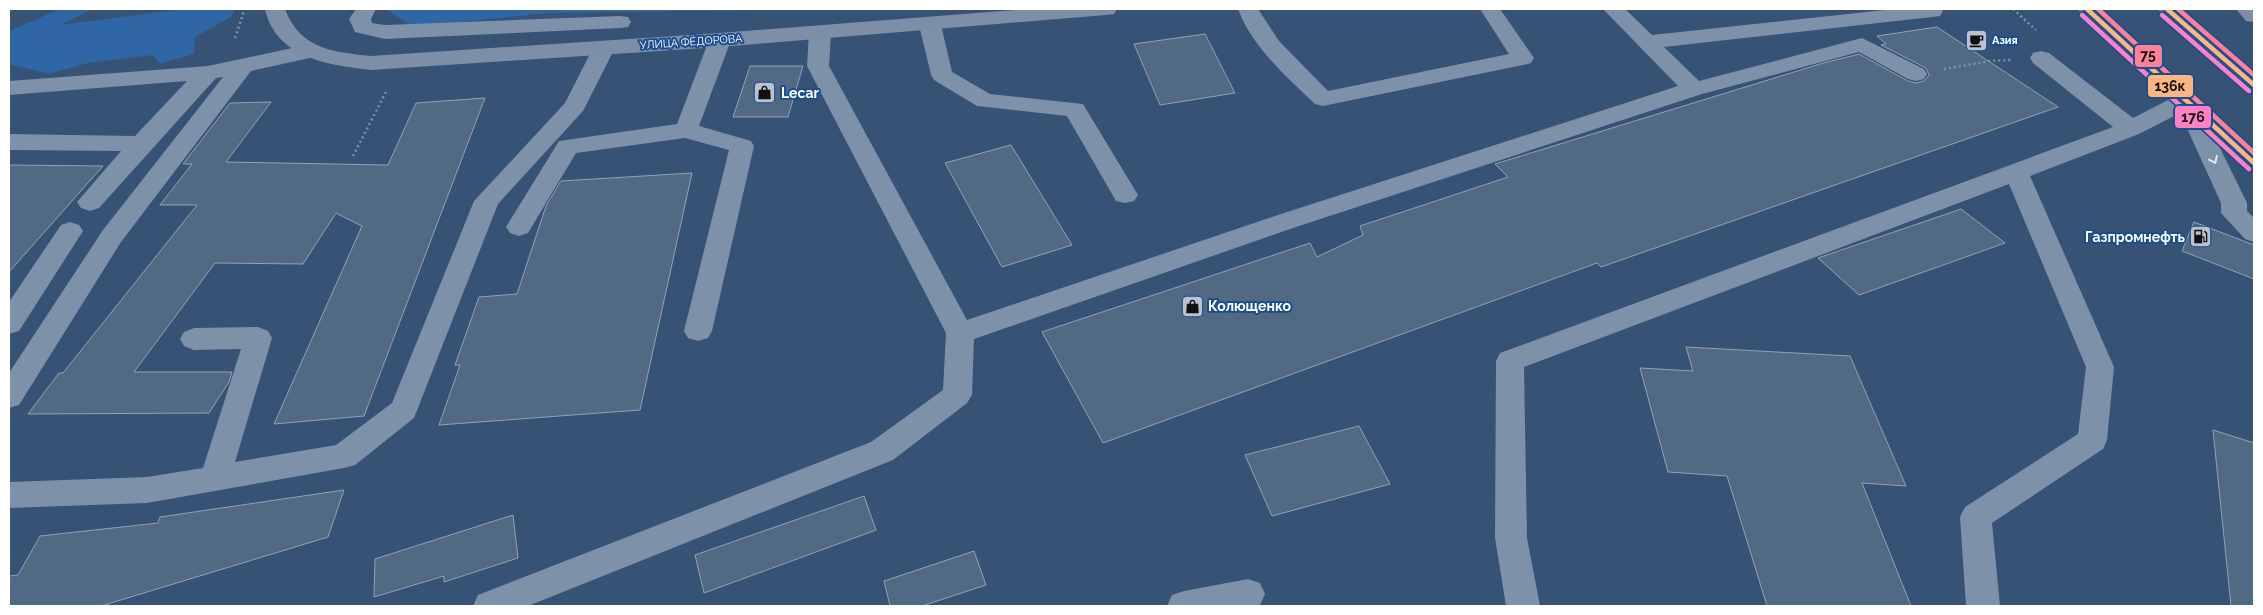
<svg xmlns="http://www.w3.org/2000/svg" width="2263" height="615" font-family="Raleway,sans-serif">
<rect width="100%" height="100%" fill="#365274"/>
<path fill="#2f66a5" d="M60 9H92L60 25 183 9H235L231 17 195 37 194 54 160 64 153 55 88 63 49 74 9 64V31Z
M385 9H841L548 13 414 27Z"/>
<path fill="#526984" stroke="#92a2b6" d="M1937 27 2058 107 1601 267 1597 263 1103 443 1042 332 1310 243 1317 257 1363 235 1360 226 1508 177 1495 164 1820 64 1859 54 1908 81 1916 83 1924 81 1929 75 1926 68 1881 45 1886 44 1877 36Z
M1205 34 1235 93 1160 105 1134 44Z
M750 66H803L788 117H733Z
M485 98 364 416 274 424 362 226 336 213 303 264 215 263 134 372H232L229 382 209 413 28 414 59 373H63L197 205H160L192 164H183L230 103 271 102 226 162 388 165 416 103Z
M1011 145 1072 245 1002 267 945 163Z
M9 165 103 166 9 272Z
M692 173 640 410 439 425 460 365H455L479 297 517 294 546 206 561 181Z
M1961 209 2005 243 1859 295 1818 258Z
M2194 222 2254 245V279L2182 251Z
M1686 347 1850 356 1906 486 1862 483 1911 606H1767L1727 476 1668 472 1640 368 1693 371Z
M1359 426 1390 484 1272 516 1245 455Z
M2213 430 2254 443V606H2231Z
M344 490 328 537 101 606H9V576L18 575 40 536 158 523 160 517Z
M864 496 876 530 704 593 695 555Z
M513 515 518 558 444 582V576L374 597 375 559Z
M974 551 986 585 922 606H890L884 581Z"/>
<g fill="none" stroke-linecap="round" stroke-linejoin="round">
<path stroke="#7d92a8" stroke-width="2.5" stroke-dasharray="2 3" stroke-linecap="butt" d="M2013 9 2036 30
M235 38 244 11
M1944 69 1990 61 2012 60
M353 156 387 90"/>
<path fill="#7d92a8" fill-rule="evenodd" d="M356 9H376L371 19 372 23 385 25 620 16 628 17 631 22 628 27 620 28 385 39 355 32 349 19Z
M1238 9H1258L1279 41 1328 91 1509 54 1480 9H1500L1534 58 1531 63 1523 65 1323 106 1315 104C1286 76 1252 47 1238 9Z
M1603 9H1625L1652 35 1894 9H1941L1943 11 1940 16 1932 17 1664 47 1699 81 1862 38 1924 69 1927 74 1924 79 1916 81 1908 79 1859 52 1702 94 1296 227 974 339 972 395 967 403 893 460 528 606H473L478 595 871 442 943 390 946 333 807 66 809 33 812 28 820 26 828 28 831 33 829 66 967 320 1278 215 1678 86Z
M2238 9H2254V16L2241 14Z
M930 19 938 20 941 25 952 72 990 94 1083 104 1138 195 1134 201 1125 203 1116 201 1067 116 977 106 934 80 931 75 919 25 922 20Z
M720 33 728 35 731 40 699 126 751 141 754 146 712 331 708 338 698 341 688 338 684 331 729 150 685 138 576 153 528 233 519 236 510 233 506 227 559 141 677 124 709 40 712 35Z
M604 41 612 43 615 48 583 111 498 204 414 418 355 465 344 468 147 503 9 508V482L147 477 203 468 241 349 194 350 184 346 180 339 184 332 194 328 258 327 268 331 272 338 235 462 336 445 392 403 474 201 565 103 593 48 596 43Z
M311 44 319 46 322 51 319 56 251 71 121 242 19 405 9 408V373L103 230 223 77 216 78 99 208 90 211 81 208 77 202 121 151 9 150V134L135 136 187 81 9 95V81L208 66Z
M2041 51 2049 53 2133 118 2178 95 2186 93 2194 95 2247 203V211L2254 218V242L2245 239 2221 213V203L2180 113 2139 134 2030 176 2114 367 2107 440 2103 449 1992 523 2000 606H1966L1960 517 1965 507 2078 434 2086 367 2009 184 1524 367 1527 538 1540 606H1506L1495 538 1496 361 1500 353 2113 127 2033 63 2030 58 2033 53Z
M70 222 79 225 83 231 19 331 9 334V302L61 225Z
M1248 579 1260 583 1265 594 1260 605 1167 606 1172 595 1184 591Z"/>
<path fill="#7d8ea7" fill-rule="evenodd" d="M265 9H285C300 49 333 52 371 56L720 33 1029 9H1117L1114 14 1106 15 720 47 371 70C328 65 276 58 265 9Z
M2077 9H2099L2254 150V171L2245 169Z
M2157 9H2179L2254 73V92L2246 90Z
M2236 9H2254V22L2246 21Z"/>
<defs>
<path id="bus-1" d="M2087 9 2254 163
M2167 9 2254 85"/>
<path id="bus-2" d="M2082 15 2249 169
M2162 15 2249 91"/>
<path id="bus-3" d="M2098 9 2254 153
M2178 9 2254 75"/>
</defs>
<use href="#bus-1" stroke="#1b4f8f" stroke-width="8"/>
<use href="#bus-2" stroke="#1b4f8f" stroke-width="8"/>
<use href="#bus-3" stroke="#1b4f8f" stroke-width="8"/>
<use href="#bus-1" stroke="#ffb580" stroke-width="4.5"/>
<use href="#bus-2" stroke="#ff80c5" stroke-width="4.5"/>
<use href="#bus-3" stroke="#ff8098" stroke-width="4.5"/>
</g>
<defs><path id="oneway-chevron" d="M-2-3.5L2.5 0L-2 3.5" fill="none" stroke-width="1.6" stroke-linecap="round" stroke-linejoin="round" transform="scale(1.25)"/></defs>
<use stroke="#e5e9ee" href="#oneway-chevron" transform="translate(2214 160) rotate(65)"/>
<defs>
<symbol id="cafe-square" viewBox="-11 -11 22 22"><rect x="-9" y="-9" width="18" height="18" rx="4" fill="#b9c2ce" stroke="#1b4f8f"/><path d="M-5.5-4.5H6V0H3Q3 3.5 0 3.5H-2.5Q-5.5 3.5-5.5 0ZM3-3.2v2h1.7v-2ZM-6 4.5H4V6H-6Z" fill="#111"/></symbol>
<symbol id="shop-square" viewBox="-11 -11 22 22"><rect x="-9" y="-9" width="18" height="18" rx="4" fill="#b9c2ce" stroke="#1b4f8f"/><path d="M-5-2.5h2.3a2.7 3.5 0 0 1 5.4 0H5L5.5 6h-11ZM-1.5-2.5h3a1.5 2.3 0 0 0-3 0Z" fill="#111"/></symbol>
<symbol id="fuel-square" viewBox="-11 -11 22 22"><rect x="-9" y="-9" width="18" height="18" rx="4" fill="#b9c2ce" stroke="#1b4f8f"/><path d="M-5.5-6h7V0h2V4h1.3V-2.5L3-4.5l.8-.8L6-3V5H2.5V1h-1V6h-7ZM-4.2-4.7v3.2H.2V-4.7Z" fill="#111"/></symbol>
</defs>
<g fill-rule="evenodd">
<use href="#cafe-square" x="1964" y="28" width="25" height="25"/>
<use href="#shop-square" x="752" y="80" width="25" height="25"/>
<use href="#fuel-square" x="2188" y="224" width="25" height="25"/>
<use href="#shop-square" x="1180" y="294" width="25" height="25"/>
</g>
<g text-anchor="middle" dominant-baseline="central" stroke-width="4" stroke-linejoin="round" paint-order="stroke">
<g font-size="11" font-weight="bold" fill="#fff" stroke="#1b4f8f" text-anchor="start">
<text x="1992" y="40">Азия</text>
</g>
<g font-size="11" fill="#fff" stroke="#1b4f8f">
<text transform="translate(691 42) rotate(-4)">УЛИЦА ФЁДОРОВА</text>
</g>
<g font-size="14" font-weight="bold" fill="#fff" stroke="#1b4f8f" text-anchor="start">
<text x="781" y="93">Lecar</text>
<text x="2185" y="237" text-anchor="end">Газпромнефть</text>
<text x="1208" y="306">Колющенко</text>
</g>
</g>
<g stroke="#1b4f8f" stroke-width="2">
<rect x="2134" y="44" width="29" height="24" rx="5" fill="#ff8098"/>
<rect x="2147" y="74" width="47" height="24" rx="5" fill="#ffb580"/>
<rect x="2174" y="105" width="38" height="24" rx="5" fill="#ff80c5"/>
</g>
<g font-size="14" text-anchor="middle" font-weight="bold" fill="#111">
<text x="2148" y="60">75</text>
<text x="2170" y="91">136к</text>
<text x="2193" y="122">176</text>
</g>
<rect width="2263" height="615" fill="none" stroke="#ffffff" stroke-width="20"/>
</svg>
